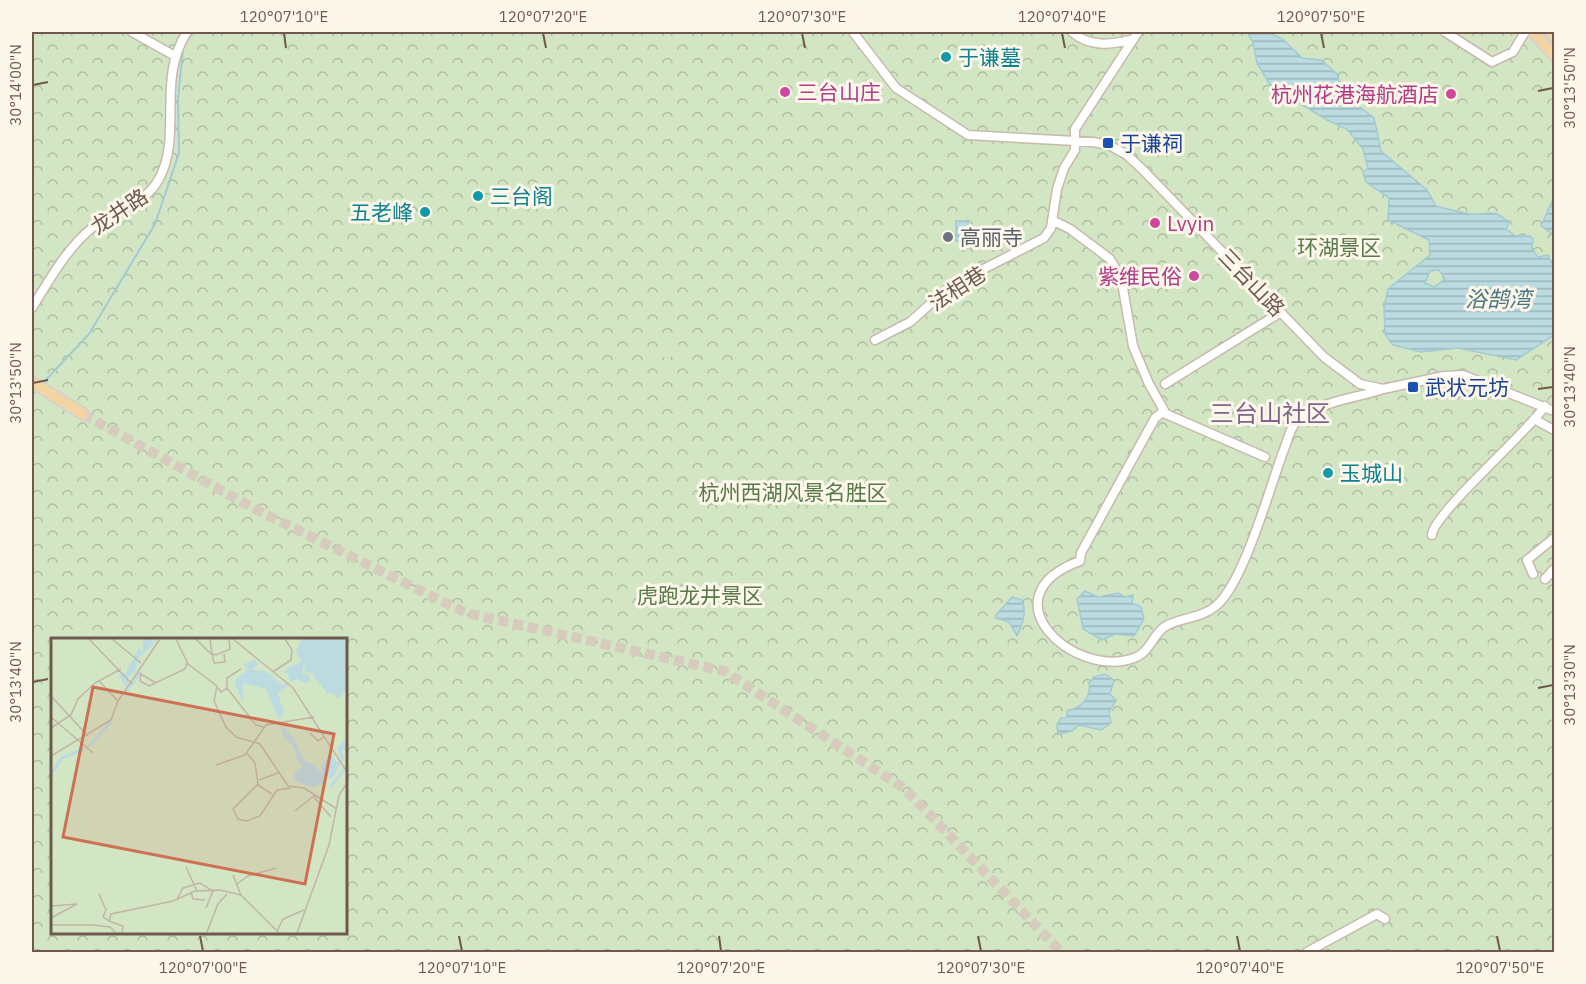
<svg xmlns="http://www.w3.org/2000/svg" width="1586" height="984" font-family="'IBM Plex Sans','Noto Sans SC',sans-serif">
<defs>
<pattern id="forest-crowns" width="20" height="18" patternUnits="userSpaceOnUse" patternTransform="scale(1.5)"><rect width="20" height="18" fill="#d2e6c4"/><path d="M2 6a3 3 0 1 1 6 0M12 15a3 3 0 1 1 6 0" fill="none" stroke="#afbda1"/></pattern>
<pattern id="water-rules" width="6" height="5" patternUnits="userSpaceOnUse" patternTransform="scale(1.5)"><rect width="6" height="5" fill="#bbdbe1"/><path d="M0 2.5h6" fill="none" stroke="#9cb5b9"/></pattern>
</defs>
<rect width="100%" height="100%" fill="#faf1e4"/>
<path fill="url(#forest-crowns)" fill-rule="evenodd" d="M32 32H1554V952H32ZM52 639H345V932H52Z"/>
<path fill="#d2e6c4" d="M663 337H678V357H662Z"/>
<path fill="url(#water-rules)" stroke="#a2cad2" stroke-width="1.5" fill-rule="evenodd" d="M1247 32H1269L1284 40 1302 58 1321 60 1337 74 1343 94 1374 118 1381 151 1427 190 1436 206C1447 209 1458 212 1470 214 1488 216 1492 206 1509 223L1506 229 1516 236H1530L1533 239 1532 249 1538 257 1548 255 1554 269V335L1516 360 1458 348 1421 352 1393 345 1385 334 1384 308 1388 289 1430 255 1429 240 1388 220 1389 198 1366 182 1363 172 1368 168 1363 149 1347 129 1327 120 1270 85 1257 63 1253 42ZM1439 270 1445 279 1434 287 1425 283 1430 271Z
M1554 197V235L1541 226Z
M956 221H968L969 241H956Z
M1085 591 1098 597 1118 593 1125 597 1133 595 1132 603 1141 607 1144 619 1134 636 1115 634 1102 640 1083 629 1077 599Z
M1012 597 1022 600C1027 611 1022 626 1017 636L1009 622 996 618V615Z
M1105 674 1114 680 1110 694 1116 700 1109 712 1111 723 1101 730 1079 725 1072 731 1058 734 1057 725 1061 718H1066L1068 710C1081 709 1092 696 1089 683L1094 677Z"/>
<g fill="none" stroke-linecap="round" stroke-linejoin="round">
<path stroke="#a2cad2" stroke-width="2" d="M189 38 192 32
M42 384 89 334 155 224 179 153 178 99 183 48
M32 395 38 388"/>
<path stroke="#d7cbbe" stroke-width="10" stroke-dasharray="10 5" stroke-linecap="butt" d="M83 414 255 509 466 613 724 671 905 789 1061 952"/>
<defs>
<path id="minor" d="M132 32 175 56
M853 32 896 88 968 135 1093 142 1109 145 1127 155 1143 170 1324 357 1360 384 1383 389 1444 376 1463 375 1554 411
M1072 32C1089 47 1110 45 1130 40
M1445 32 1492 62 1513 52 1525 32
M1052 220 1070 229 1110 259 1121 277 1133 346 1149 384 1166 414 1265 457
M32 308C50 279 66 249 93 227 114 211 145 205 159 179 183 134 156 80 187 32
M875 340 910 322 946 290 964 279 1044 238 1051 228 1057 189 1064 168 1075 150V129L1138 32
M1165 384 1281 312
M1164 411 1155 418 1081 553 1080 561C984 596 1073 680 1134 658 1150 653 1153 633 1166 626 1182 617 1200 619 1216 606 1244 582 1269 490 1283 452 1287 443 1290 426 1298 420 1323 400 1354 399 1383 389
M1534 419 1554 430
M1432 535C1433 514 1528 432 1545 406
M1533 574 1527 560 1554 538
M1545 579 1554 569
M1307 952 1377 914 1385 919"/>
<path id="major" d="M1533 32 1554 55
M1550 32 1554 36
M32 382 83 414"/>
</defs>
<use href="#minor" stroke="#c9b9ac" stroke-width="11"/>
<use href="#major" stroke="#d7d1cd" stroke-width="14"/>
<use href="#minor" stroke="#fff" stroke-width="8"/>
<use href="#major" stroke="#f2d5a3" stroke-width="10"/>
</g>
<path fill="none" stroke="#6f594c" stroke-width="2" d="M284 33 286 48M543 33 546 48M802 33 805 48M1062 33 1065 48M1321 33 1324 48M33 85 48 82M1538 91 1553 88M33 383 48 380M1538 389 1553 387M33 682 48 679M1538 688 1553 685M200 936 203 951M459 936 462 951M719 936 721 951M978 936 981 951M1237 936 1240 951M1497 936 1500 951"/>
<g fill="#0f9aa8" stroke="#fdf6ea" stroke-width="2">
<circle cx="946" cy="57" r="6"/>
<circle cx="478" cy="196" r="6"/>
<circle cx="425" cy="212" r="6"/>
<circle cx="1328" cy="473" r="6"/>
</g>
<g fill="#d1479c" stroke="#fdf6ea" stroke-width="2">
<circle cx="785" cy="92" r="6"/>
<circle cx="1451" cy="94" r="6"/>
<circle cx="1155" cy="223" r="6"/>
<circle cx="1194" cy="276" r="6"/>
</g>
<g fill="#1a4fb4" stroke="#fdf6ea" stroke-width="2">
<rect x="1102" y="137" width="12" height="12" rx="3"/>
<rect x="1407" y="381" width="12" height="12" rx="3"/>
</g>
<circle fill="#6b7280" stroke="#fdf6ea" stroke-width="2" cx="948" cy="237" r="6"/>
<g text-anchor="middle" dominant-baseline="central" stroke-width="6" stroke-linejoin="round" paint-order="stroke">
<g font-size="21" fill="#0d838f" stroke="#fdf6ea" text-anchor="start">
<text x="958" y="57">于谦墓</text>
<text x="490" y="196">三台阁</text>
<text x="413" y="212" text-anchor="end">五老峰</text>
<text x="1340" y="473">玉城山</text>
</g>
<g font-size="21" fill="#b23c85" stroke="#fdf6ea" text-anchor="start">
<text x="797" y="92">三台山庄</text>
<text x="1439" y="94" text-anchor="end">杭州花港海航酒店</text>
<text x="1167" y="223">Lvyin</text>
<text x="1182" y="276" text-anchor="end">紫维民俗</text>
</g>
<g font-size="21" fill="#164399" stroke="#fdf6ea" text-anchor="start">
<text x="1120" y="143">于谦祠</text>
<text x="1425" y="387">武状元坊</text>
</g>
<g font-size="21" fill="#6f594c" stroke="#fdf6ea">
<text transform="translate(119 211) rotate(-34)">龙井路</text>
<text transform="translate(1252 282) rotate(46)">三台山路</text>
<text transform="translate(957 288) rotate(-33)">法相巷</text>
</g>
<g font-size="21" fill="#5b616d" stroke="#fdf6ea" text-anchor="start">
<text x="960" y="237">高丽寺</text>
</g>
<g font-size="21" fill="#577a49" stroke="#fdf6ea">
<text x="1339" y="247">环湖景区</text>
<text x="793" y="492">杭州西湖风景名胜区</text>
<text x="700" y="595">虎跑龙井景区</text>
</g>
<g font-size="22" font-style="italic" fill="#487781" stroke="#fdf6ea">
<text x="1498" y="298">浴鹄湾</text>
</g>
<g font-size="24" fill="#7e658c" stroke="#fdf6ea">
<text x="1270" y="413">三台山社区</text>
</g>
</g>
<g transform="translate(51 638)">
<rect width="296" height="296" fill="#faf1e4"/>
<path d="M0 1H295V295H0Z" fill="#d2e6c4"/>
<path d="M295 268V292L281 295 288 270Z" fill="#d2e6c4"/>
<path d="M93 1H101L102 5 105 1V4L87 20 85 32 76 41 79 46 74 49 68 36H74L89 8 91 16ZM250 1H295V52L287 61 283 56 276 55 259 34H254L253 26 251 36 258 37 259 43 255 46 247 41 239 44 237 36 232 35 239 28 251 24 245 13ZM204 22 208 26 201 32 214 33 231 46H238L227 56 233 74 228 82 215 51 192 45V64L184 47 185 41 197 32 192 26ZM229 86 243 100 254 123 264 127 272 138 270 129 276 120 281 116 285 124 291 122 286 111 292 103 295 104V116L294 112H291L293 121 280 142 276 138 273 145 262 149 243 143 244 134 252 128 246 124 243 109 233 100Z" fill="#bbdbe1"/>
<path fill="none" stroke="#bbdbe1" stroke-width="3" d="M75 54 88 36M37 109 60 84M0 136 11 120 33 111M279 149 293 132"/>
<path fill="none" stroke="#c2b4a7" stroke-width="1.5" d="M38 1 81 46M61 1 90 25M125 1 137 26 166 48 163 63 175 89 185 99 209 106 237 148 253 150 286 171M145 1 161 17M159 1 161 16 165 17 179 11 178 1M182 1 242 50 296 134M161 16 163 25 174 24 173 16M223 33 240 22 241 12 234 1M88 35 105 45M90 36 89 43 98 48 134 31 136 25M48 43 67 63M167 50 170 54 176 50V40L190 31M176 50 205 87 213 89M0 58 37 98M0 79 42 115M0 90 20 77 27 61 44 45 70 31M259 95 267 103 273 99M195 114 204 125 207 147 221 156M0 118 60 82 67 63 109 1M165 127 194 117 215 87 263 79M208 142 227 135M207 146 182 171 187 181 195 183 209 178 226 152 240 150M263 159 280 179M244 173 264 157M135 229 146 253M182 237 190 257 228 295M186 246 197 238 225 230M140 254 142 261 154 262M48 256 55 272 52 279 58 283M126 261 132 250 149 245 162 253 155 270M0 268 26 266 0 280M0 287H42L59 289 65 295M226 293 232 281 253 272M156 294 167 266 176 256M71 295 72 288 58 283 60 276 122 263 144 253 169 252 190 257M246 295 278 207 288 157 296 145"/>
<path fill="#ce7054" fill-opacity="0.15" stroke="#ce7054" stroke-width="3" d="M42 49 283 96 254 246 12 199Z"/>
<rect width="296" height="296" fill="none" stroke="#6f594c" stroke-width="3"/>
</g>
<rect width="1586" height="984" fill="none" stroke="#fdf6ea" stroke-width="66"/>
<rect x="33" y="33" width="1520" height="918" fill="none" stroke="#6f594c" stroke-width="2"/>
<g font-size="15" text-anchor="middle" fill="#6f594c">
<text x="284" y="22">120°07'10"E</text>
<text x="543" y="22">120°07'20"E</text>
<text x="802" y="22">120°07'30"E</text>
<text x="1062" y="22">120°07'40"E</text>
<text x="1321" y="22">120°07'50"E</text>
<text transform="translate(16 85) rotate(-90)" y="5">30°14'00"N</text>
<text transform="translate(1570 88) rotate(-90)" y="5">30°13'50"N</text>
<text transform="translate(16 383) rotate(-90)" y="5">30°13'50"N</text>
<text transform="translate(1570 387) rotate(-90)" y="5">30°13'40"N</text>
<text transform="translate(16 682) rotate(-90)" y="5">30°13'40"N</text>
<text transform="translate(1570 685) rotate(-90)" y="5">30°13'30"N</text>
<text x="203" y="973">120°07'00"E</text>
<text x="462" y="973">120°07'10"E</text>
<text x="721" y="973">120°07'20"E</text>
<text x="981" y="973">120°07'30"E</text>
<text x="1240" y="973">120°07'40"E</text>
<text x="1500" y="973">120°07'50"E</text>
</g>
</svg>
